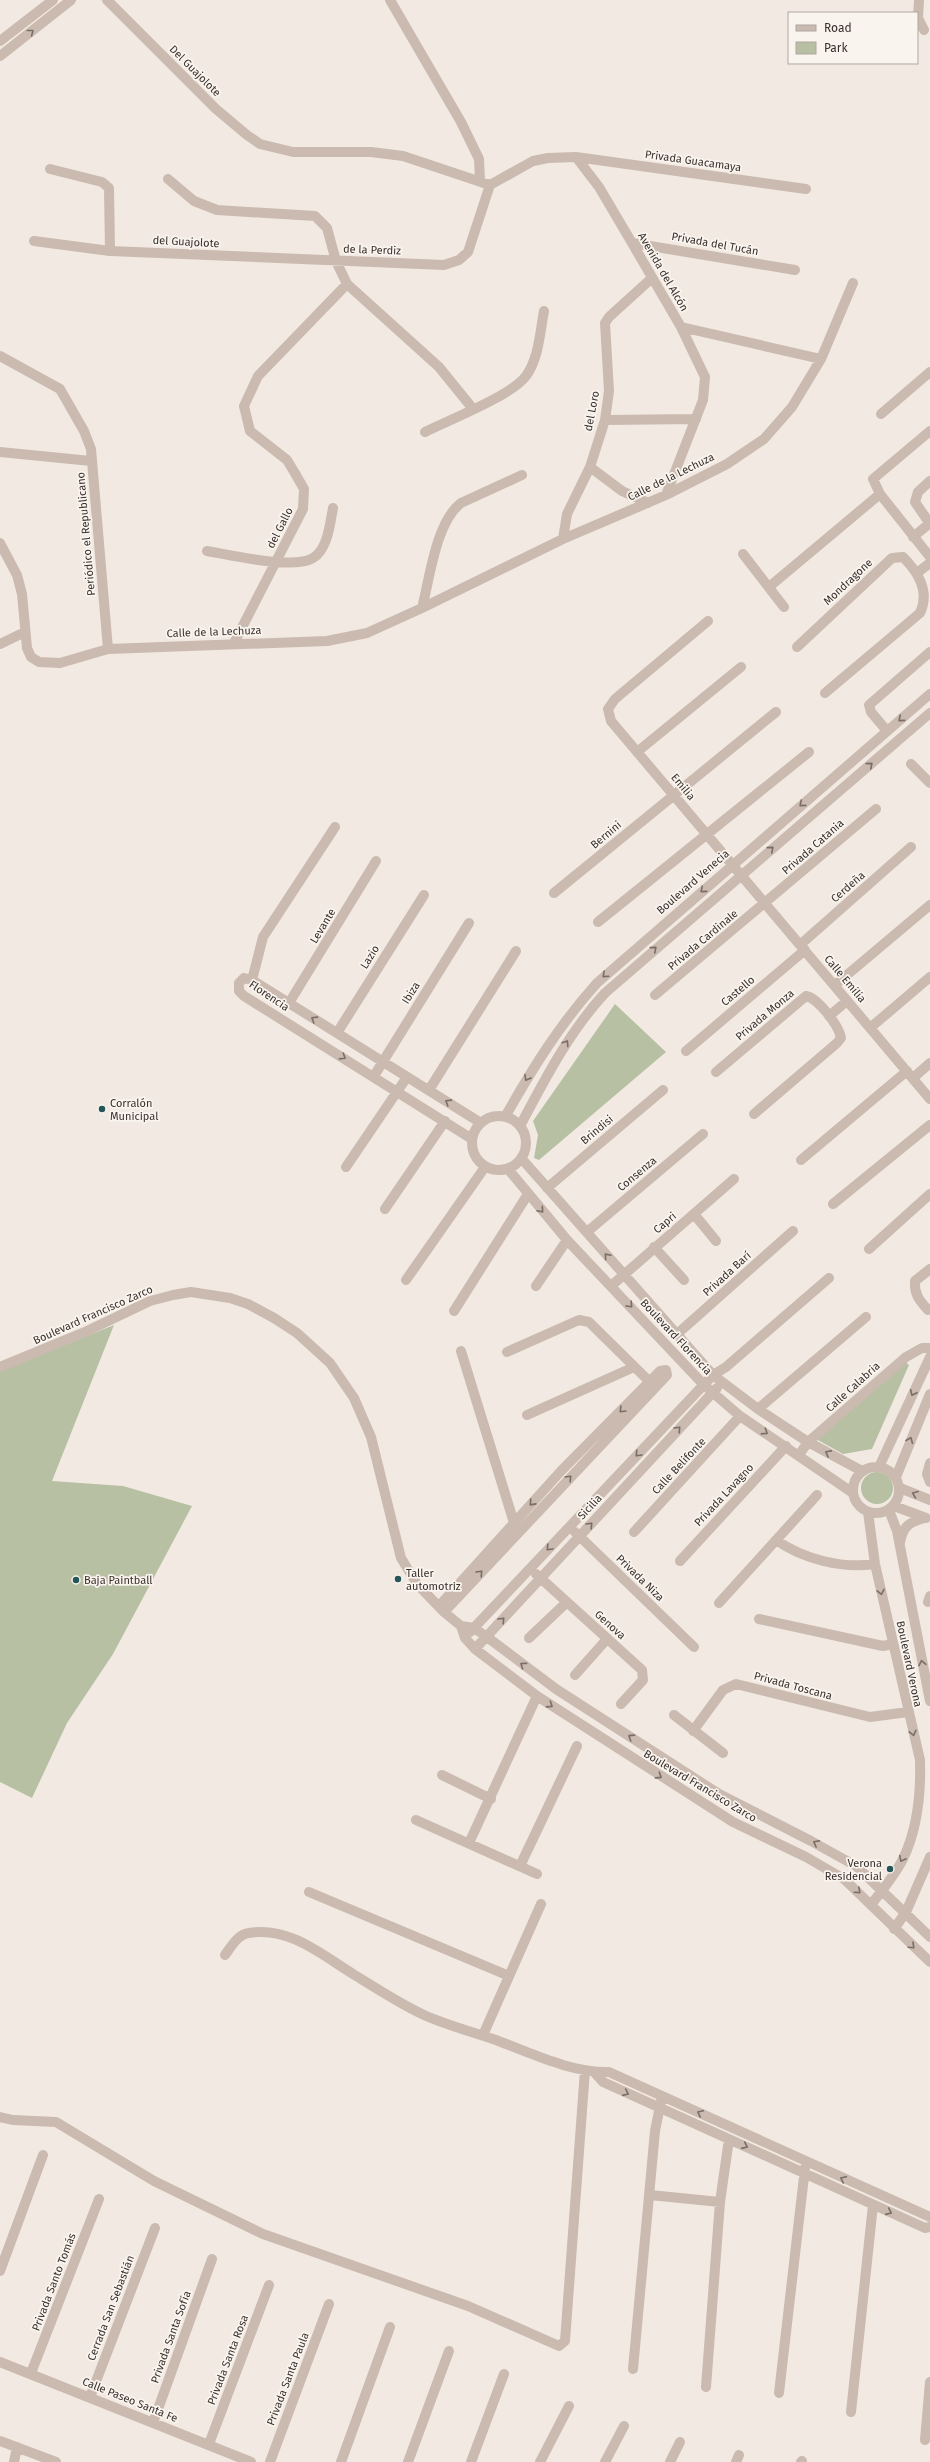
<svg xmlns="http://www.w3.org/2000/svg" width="930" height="2462" font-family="'Fira Sans',sans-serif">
<rect width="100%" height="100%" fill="#f2eae2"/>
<path fill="#b7c0a3" d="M615 1004 666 1052 539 1160 534 1158 538 1135 533 1121Z
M114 1325 52 1481 123 1486 192 1506 113 1654 67 1723 32 1798 0 1782V1371Z
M905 1362 909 1365 872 1449 843 1454 816 1439Z
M861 1488a16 16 0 1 1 32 0a16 16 0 1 1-32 0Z"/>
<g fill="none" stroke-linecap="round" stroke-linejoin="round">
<path stroke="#cabaaf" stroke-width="10" d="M107 0 216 109 247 135 260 144 293 152H371L403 156 490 185
M390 0 461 122 479 159 480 181
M919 0 918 18 924 30
M0 41 53 0
M0 56 71 0
M576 157 599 187 632 243 681 327 705 377 703 400 666 495
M50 169 102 182 109 188 110 251
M168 179 194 201 217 210 315 216 327 228 336 261 347 284 439 367 473 409
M490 185 533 161 548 158 576 157 806 189
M34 241 110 251 444 265 459 260 468 252 490 185
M632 243 795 270
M681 327 821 359
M0 356 60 389 84 431 91 449 108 649
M881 414 930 372
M605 420 696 419
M930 431 873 479 880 494 930 557
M425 432C449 420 511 396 526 376 539 358 540 332 544 311
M0 452 91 461
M590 467 622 491 648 503
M930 481 918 492 915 502 930 524
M913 537 930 523
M563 539 567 514 590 467 605 420 609 391 605 323 609 317 652 278
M0 543 17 575 22 594 27 648 31 657 39 662 60 663 108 649 327 641 367 633 422 608 563 539 666 495 727 464 764 439 792 407 821 359 853 283
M207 551C231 555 294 570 313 558 328 549 330 523 333 508
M743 554 784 607
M917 573 930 563
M769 587 880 494
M422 608C430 577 436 522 461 503L522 475
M708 621 615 699 608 709 611 721 930 1099
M234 643 303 509 304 489 296 475 287 460 250 431 244 406 258 376 347 284
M0 644 25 632
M797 647 892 558 903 557C919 573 930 592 920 613L825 693
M887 731 871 712 869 705 930 652
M637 752 741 667
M911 764 930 783
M554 893 776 712
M598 922 809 752
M801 944 911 847
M252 980 263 937 335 827
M835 985 930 905
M655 995 876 809
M289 1003 376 861
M829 1016 847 1001
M870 1028 930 977
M337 1033 424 895
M686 1051 805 950
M716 1072 806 996C818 998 839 1026 841 1038L837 1043 754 1114
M374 1076 469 923
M913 1078 930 1063
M429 1090 516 951
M472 1143a27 27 0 1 1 54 0a27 27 0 1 1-54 0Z
M505 1117C532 1069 560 1024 597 983L930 694
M520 1126C545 1079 569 1032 605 993L930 713
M472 1139 244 996 239 991V983L244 978 252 980 481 1123
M521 1158 713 1375 758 1409 808 1442 862 1471
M801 1160 907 1071
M346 1167 407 1077
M508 1169 567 1240 704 1385 740 1416 853 1493
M547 1188 663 1090
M833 1204 930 1125
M385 1209 445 1121
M694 1214 716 1241
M587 1232 703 1134
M654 1247 684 1280
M869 1249 930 1194
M406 1280 485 1167
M536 1286 567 1240
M611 1286 734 1179
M928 1310C920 1301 914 1295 915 1281L930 1269
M454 1311 528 1194
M676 1335 793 1231
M461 1351 515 1526
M507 1352 579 1320 589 1322 654 1386
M0 1367 87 1331 150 1301 173 1295 191 1292 230 1298 248 1304 274 1318 297 1333 330 1363 354 1398 371 1437 401 1558 417 1584 444 1612 461 1626 474 1628 487 1637 556 1689 719 1794 811 1841 856 1866 930 1937
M758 1409 866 1317
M527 1415 634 1367
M799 1455 808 1442 906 1357 922 1348H930
M930 1463 927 1474 930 1482
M853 1490a23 23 0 1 1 46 0a23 23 0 1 1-46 0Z
M879 1467 930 1357
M896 1477 930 1394
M900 1488 930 1500
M894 1506 926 1518
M889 1510 897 1531 930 1701
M868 1512 875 1564 920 1760C921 1794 918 1828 903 1859 895 1875 882 1890 871 1905
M575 1532 694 1647
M634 1532 740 1416
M776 1540C803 1559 842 1569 875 1564
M900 1543C903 1526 909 1522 925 1518
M680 1561 786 1446
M536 1574 642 1670 643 1680 621 1704
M928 1602 930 1596
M719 1603 817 1495
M439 1606 561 1471 660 1371 666 1370 667 1375 444 1612
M759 1619 883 1646 893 1644
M461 1626 465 1638 475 1649 537 1696 733 1822 806 1857 844 1879 930 1962
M470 1632 713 1375 726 1367 829 1278
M529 1638 567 1602
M475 1649 717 1388
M575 1675 607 1639
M674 1715 723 1753
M693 1731 723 1690 736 1684 870 1717 908 1712
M442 1775 491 1799
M416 1820 537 1874
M469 1843 537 1696
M520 1866 577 1746
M309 1892 509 1976
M894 1929 906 1912 930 1857
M225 1955C231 1947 238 1934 249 1933 289 1926 322 1955 353 1974 376 1988 400 2004 424 2015 446 2025 470 2031 493 2039 529 2052 570 2073 609 2072L930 2217
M483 2035 541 1904
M594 2072 603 2082 925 2228 930 2227
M0 2117 13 2120 56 2122 154 2181 263 2234 468 2306 559 2346 565 2341 585 2070
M650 2195 720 2202
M0 2271 43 2155
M0 2362 251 2462
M633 2369 655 2131 661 2101
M31 2373 99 2199
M706 2387 720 2202 729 2139
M779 2393 805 2168
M90 2397 155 2228
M851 2412 873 2205
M153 2423 212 2259
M925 2440 930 2382
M0 2441 56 2462
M209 2444 269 2285
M14 2462 17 2447
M270 2462 329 2304
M341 2462 390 2327
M408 2462 449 2351
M471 2462 504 2374
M540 2462 569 2406
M605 2462 624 2426
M670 2462 680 2442
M736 2462 739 2455
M801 2462 802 2461"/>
</g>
<defs><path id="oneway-chevron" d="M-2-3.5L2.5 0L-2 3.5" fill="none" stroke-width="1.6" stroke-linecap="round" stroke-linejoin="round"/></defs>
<g stroke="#7a6e67">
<use href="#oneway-chevron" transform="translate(31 32) rotate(-38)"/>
<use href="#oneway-chevron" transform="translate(901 719) rotate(139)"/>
<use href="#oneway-chevron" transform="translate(870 765) rotate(-40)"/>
<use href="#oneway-chevron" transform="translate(802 804) rotate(140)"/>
<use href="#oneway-chevron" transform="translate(771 849) rotate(-40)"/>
<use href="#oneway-chevron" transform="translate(703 890) rotate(139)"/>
<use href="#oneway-chevron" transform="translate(654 949) rotate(-41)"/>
<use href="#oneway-chevron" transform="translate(605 975) rotate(138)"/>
<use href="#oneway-chevron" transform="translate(314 1019) rotate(-148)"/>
<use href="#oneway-chevron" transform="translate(566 1043) rotate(-57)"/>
<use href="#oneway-chevron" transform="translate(343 1057) rotate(32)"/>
<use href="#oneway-chevron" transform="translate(527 1078) rotate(119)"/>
<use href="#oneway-chevron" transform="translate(448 1102) rotate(-148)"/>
<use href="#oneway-chevron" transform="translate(541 1210) rotate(49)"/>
<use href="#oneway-chevron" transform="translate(607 1256) rotate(-131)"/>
<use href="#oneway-chevron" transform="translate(630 1305) rotate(47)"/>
<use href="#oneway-chevron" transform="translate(913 1393) rotate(115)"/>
<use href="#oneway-chevron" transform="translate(622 1410) rotate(135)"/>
<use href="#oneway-chevron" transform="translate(678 1429) rotate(-47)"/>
<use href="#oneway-chevron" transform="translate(765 1432) rotate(33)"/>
<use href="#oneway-chevron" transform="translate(910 1440) rotate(-68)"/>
<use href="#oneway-chevron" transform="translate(828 1453) rotate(-152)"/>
<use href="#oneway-chevron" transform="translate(638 1454) rotate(133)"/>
<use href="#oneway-chevron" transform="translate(569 1478) rotate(-46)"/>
<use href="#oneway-chevron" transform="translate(915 1494) rotate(-158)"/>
<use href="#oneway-chevron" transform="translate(532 1503) rotate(132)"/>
<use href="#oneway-chevron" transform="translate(590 1525) rotate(-47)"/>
<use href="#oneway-chevron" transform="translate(549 1548) rotate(133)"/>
<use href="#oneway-chevron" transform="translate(480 1573) rotate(-47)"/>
<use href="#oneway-chevron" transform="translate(881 1592) rotate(78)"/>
<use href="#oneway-chevron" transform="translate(502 1620) rotate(-47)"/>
<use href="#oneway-chevron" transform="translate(922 1663) rotate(-101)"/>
<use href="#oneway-chevron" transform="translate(523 1665) rotate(-144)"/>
<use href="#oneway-chevron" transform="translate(550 1705) rotate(33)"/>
<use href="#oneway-chevron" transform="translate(913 1733) rotate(76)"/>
<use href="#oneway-chevron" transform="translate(631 1737) rotate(-147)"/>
<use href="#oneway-chevron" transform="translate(659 1776) rotate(33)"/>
<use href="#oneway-chevron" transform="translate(816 1843) rotate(-152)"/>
<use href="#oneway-chevron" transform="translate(902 1859) rotate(117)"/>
<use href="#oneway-chevron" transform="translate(858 1891) rotate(42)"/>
<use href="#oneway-chevron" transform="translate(912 1946) rotate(43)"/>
<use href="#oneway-chevron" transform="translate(626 2093) rotate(24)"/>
<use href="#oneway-chevron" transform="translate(700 2113) rotate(-155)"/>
<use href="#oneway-chevron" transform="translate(745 2146) rotate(24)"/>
<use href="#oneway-chevron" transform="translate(843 2179) rotate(-155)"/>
<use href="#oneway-chevron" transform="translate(889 2212) rotate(24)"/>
</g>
<g fill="#255558" stroke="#faf4ef" stroke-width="1.5">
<circle cx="102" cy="1109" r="4"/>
<circle cx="398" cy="1579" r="4"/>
<circle cx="76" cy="1580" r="4"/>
<circle cx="890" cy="1869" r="4"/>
</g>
<g text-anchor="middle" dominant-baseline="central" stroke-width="3.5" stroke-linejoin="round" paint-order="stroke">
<g font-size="11" fill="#39302c" stroke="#faf4ef">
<text transform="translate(195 71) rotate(45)">Del Guajolote</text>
<text transform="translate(693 161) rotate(8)">Privada Guacamaya</text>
<text transform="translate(186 242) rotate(3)">del Guajolote</text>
<text transform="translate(715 244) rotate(10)">Privada del Tucán</text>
<text transform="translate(372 250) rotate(2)">de la Perdiz</text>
<text transform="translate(663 272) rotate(60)">Avenida del Alcón</text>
<text transform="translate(592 411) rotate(-79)">del Loro</text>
<text transform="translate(671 477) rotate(-26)">Calle de la Lechuza</text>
<text transform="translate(280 528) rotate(-63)">del Gallo</text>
<text transform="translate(86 534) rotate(-95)">Periódico el Republicano</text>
<text transform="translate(848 582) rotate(-43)">Mondragone</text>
<text transform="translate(214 632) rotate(-2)">Calle de la Lechuza</text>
<text transform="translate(683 787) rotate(50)">Emilia</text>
<text transform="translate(606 835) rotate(-40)">Bernini</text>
<text transform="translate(813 847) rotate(-41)">Privada Catania</text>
<text transform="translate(693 882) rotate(-41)">Boulevard Venecia</text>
<text transform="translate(848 887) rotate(-41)">Cerdeña</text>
<text transform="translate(323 926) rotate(-59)">Levante</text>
<text transform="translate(703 940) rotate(-40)">Privada Cardinale</text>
<text transform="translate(370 957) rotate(-58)">Lazio</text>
<text transform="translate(845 979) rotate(50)">Calle Emilia</text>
<text transform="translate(738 991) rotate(-40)">Castello</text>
<text transform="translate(411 993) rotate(-58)">Ibiza</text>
<text transform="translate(269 996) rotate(34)">Florencia</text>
<text transform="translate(765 1015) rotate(-40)">Privada Monza</text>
<text transform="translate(597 1130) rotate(-40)">Brindisi</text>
<text transform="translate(637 1174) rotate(-40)">Consenza</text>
<text transform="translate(665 1223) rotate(-40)">Capri</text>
<text transform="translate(727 1274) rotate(-42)">Privada Barí</text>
<text transform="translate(93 1315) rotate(-24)">Boulevard Francisco Zarco</text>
<text transform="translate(676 1337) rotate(47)">Boulevard Florencia</text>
<text transform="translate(853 1387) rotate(-42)">Calle Calabria</text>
<text transform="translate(679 1466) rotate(-47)">Calle Belifonte</text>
<text transform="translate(724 1495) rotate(-47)">Privada Lavagno</text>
<text transform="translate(590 1507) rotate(-47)">Sicilia</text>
<text transform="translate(640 1578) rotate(44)">Privada Niza</text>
<text transform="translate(610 1625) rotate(42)">Genova</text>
<text transform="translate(909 1664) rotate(78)">Boulevard Verona</text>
<text transform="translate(793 1686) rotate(15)">Privada Toscana</text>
<text transform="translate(700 1786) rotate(31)">Boulevard Francisco Zarco</text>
<text transform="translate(54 2282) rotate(-69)">Privada Santo Tomás</text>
<text transform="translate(111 2308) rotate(-69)">Cerrada San Sebastián</text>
<text transform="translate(171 2337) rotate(-70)">Privada Santa Sofía</text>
<text transform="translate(228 2360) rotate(-69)">Privada Santa Rosa</text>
<text transform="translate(288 2379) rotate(-69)">Privada Santa Paula</text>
<text transform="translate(130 2400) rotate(22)">Calle Paseo Santa Fe</text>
</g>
<g font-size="11" fill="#39302c" stroke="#faf4ef" text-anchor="start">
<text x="110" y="1103">Corralón<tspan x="110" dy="13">Municipal</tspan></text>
<text x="406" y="1573">Taller<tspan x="406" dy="13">automotriz</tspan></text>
<text x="84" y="1580">Baja Paintball</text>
<text x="882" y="1863" text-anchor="end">Verona<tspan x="882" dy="13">Residencial</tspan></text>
</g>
</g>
<rect x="788" y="12" width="130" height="52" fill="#faf4ef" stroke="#ada6a1"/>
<rect x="796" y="25" width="20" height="6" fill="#cabaaf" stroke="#ada6a1"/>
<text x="824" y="32" font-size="12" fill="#39302c">Road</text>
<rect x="796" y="42" width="20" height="12" fill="#b7c0a3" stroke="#ada6a1"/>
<text x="824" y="52" font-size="12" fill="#39302c">Park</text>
</svg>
